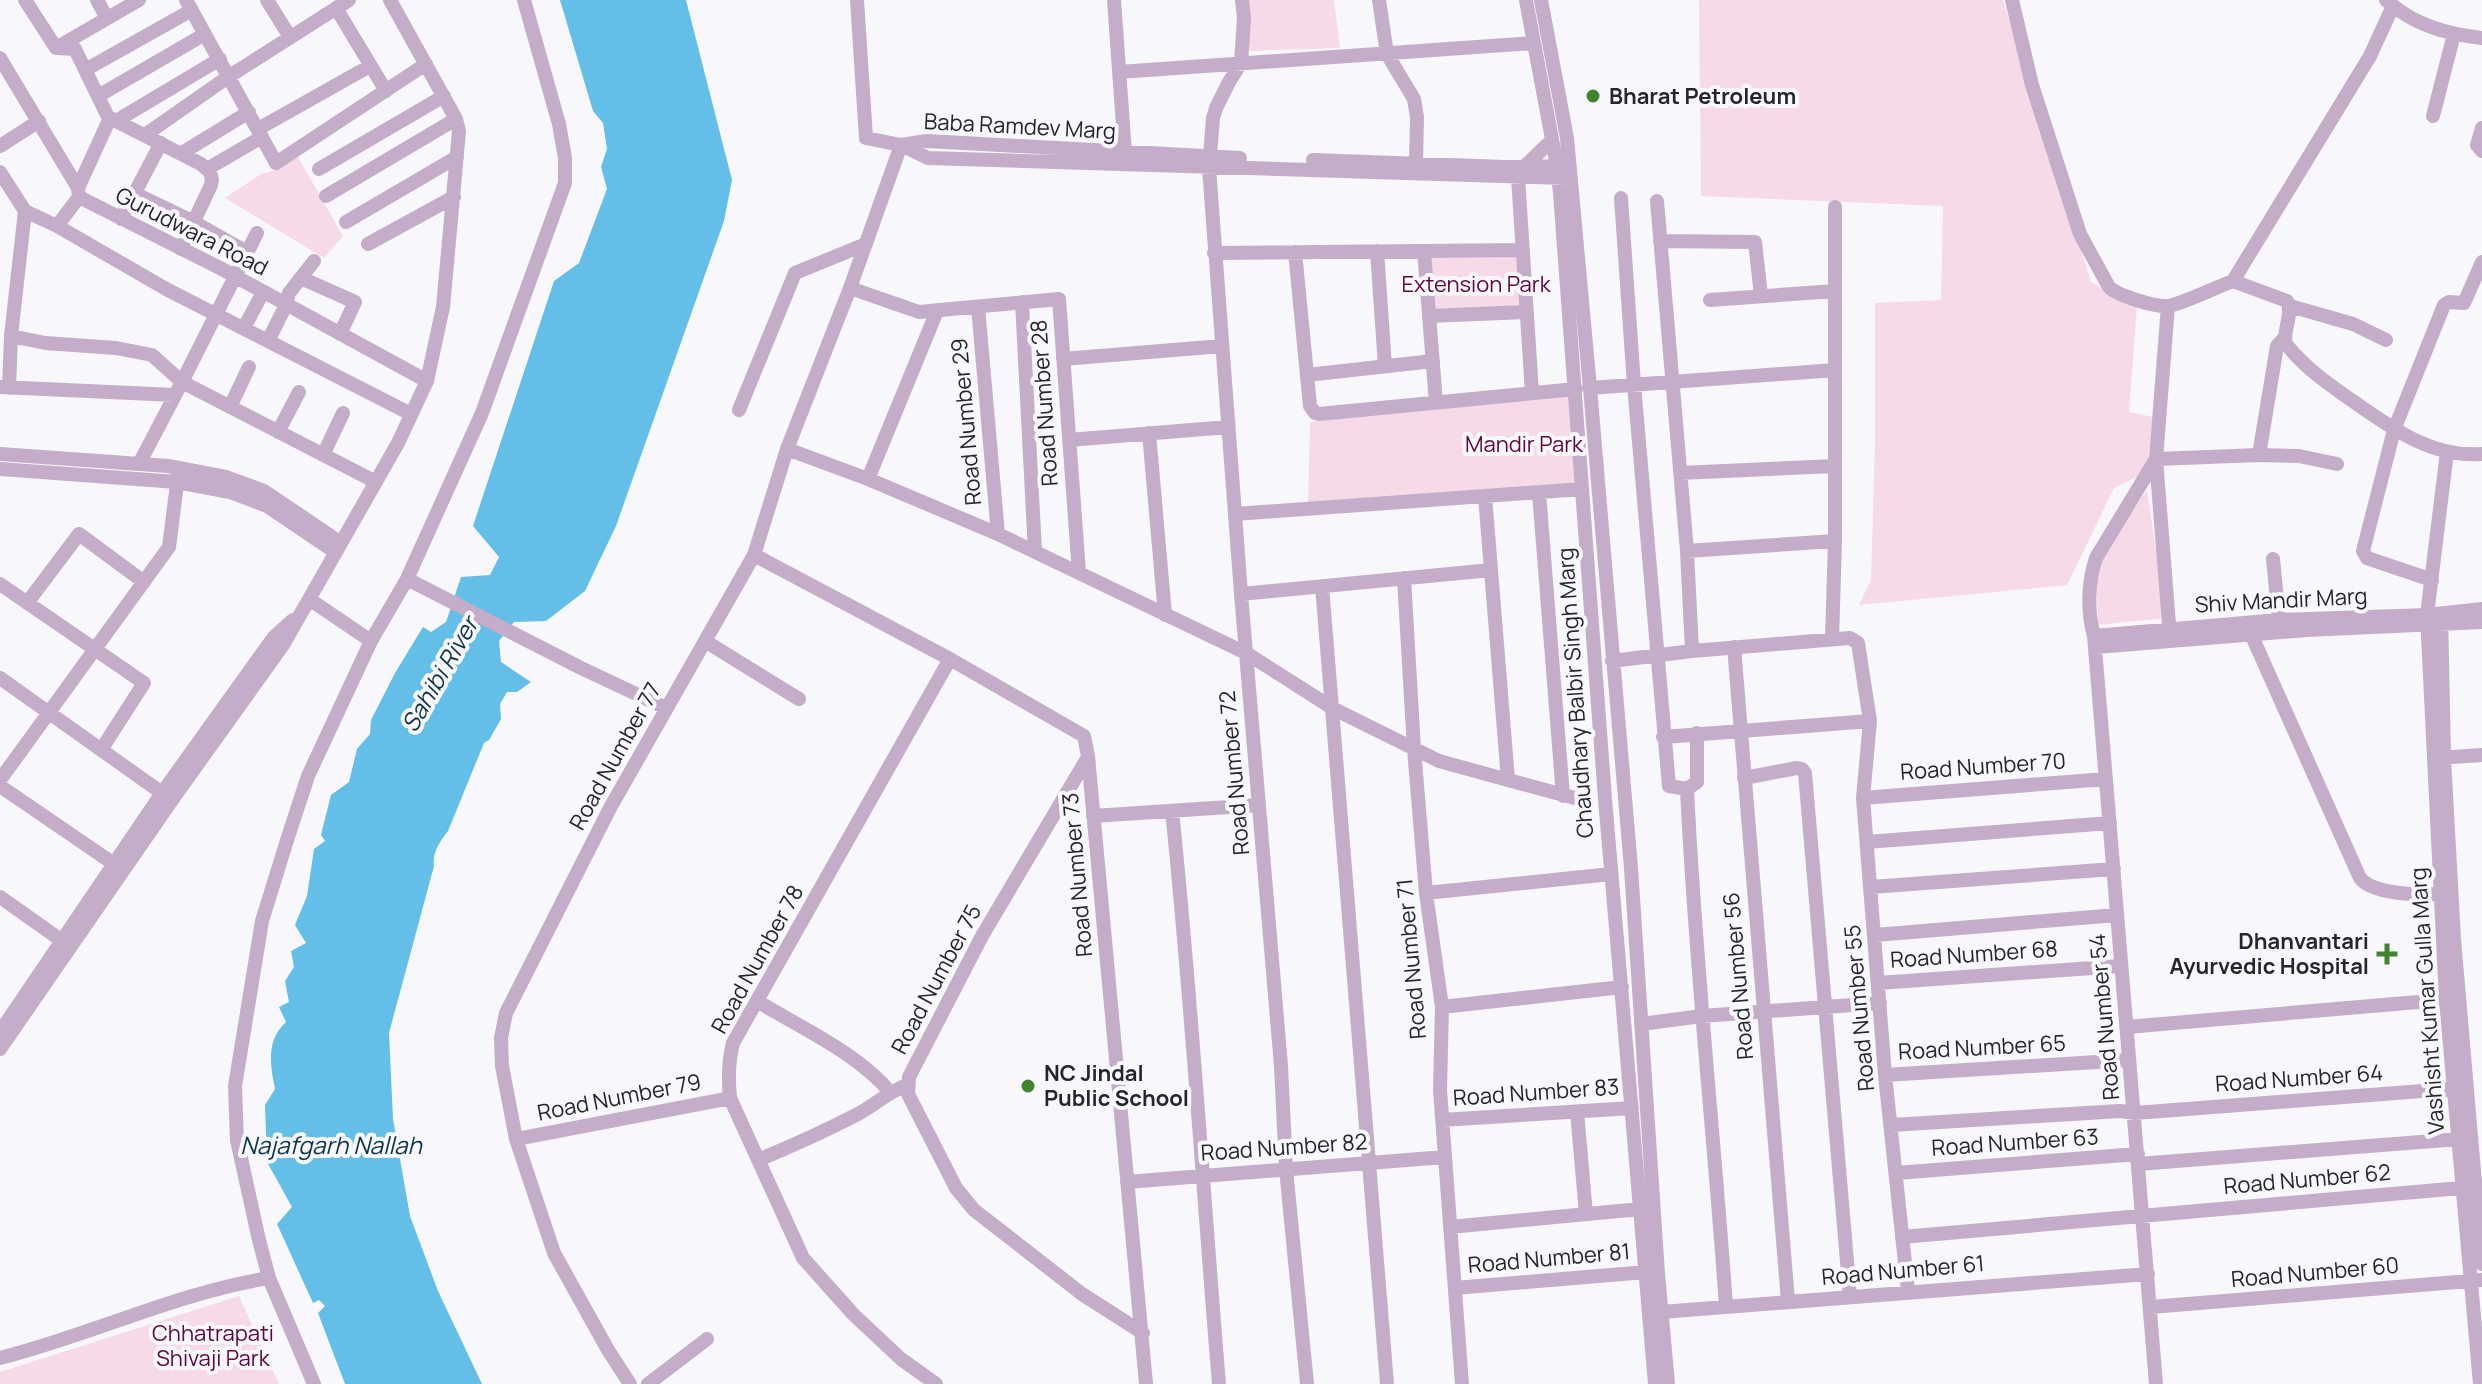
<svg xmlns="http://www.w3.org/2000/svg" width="2482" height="1384" font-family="Manrope,sans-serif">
<rect width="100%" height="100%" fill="#f7f7fc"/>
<path fill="#f7dae7" d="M1248 0H1334L1340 48 1249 51Z
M1699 0H2003L2091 282 2137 306 2129 412 2153 417 2147 472 2114 488 2067 585 1859 605 1871 580 1875 443V303L1941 300 1943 206 1701 196Z
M298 157 343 236 324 258 225 198 261 174 273 171Z
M1519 253 1527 312 1429 316V255Z
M1573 392 1579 486 1308 504 1310 422Z
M2147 490 2166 618 2098 625 2096 568 2104 550Z
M239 1296 279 1384H0V1372Z"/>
<path fill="#63bfe7" d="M560 0H686L732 180 724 221 616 526 585 591 546 621 514 622 499 641 501 662 531 682 517 692H507L500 704 501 719 489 740 484 743 448 831C440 841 432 853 434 866L389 1033 393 1119 410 1216 438 1291 482 1384H345L318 1313 325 1306 319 1300 313 1303 277 1224 292 1207 267 1162 265 1105 275 1089C270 1065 266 1040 286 1022L279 1007 289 1002 285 981 294 967 291 951 306 943 295 925 307 896 314 849 325 841 321 835 331 795 349 782 357 749 370 734 371 720 395 673 423 627 431 632 446 622 461 577 490 575 499 557 473 526 554 281 579 263 607 189 601 167 607 149 603 123 593 111Z"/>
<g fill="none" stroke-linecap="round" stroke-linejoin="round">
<path stroke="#c3adc9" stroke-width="14" d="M25 0 56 48 75 49 108 117 201 164 210 172 212 180 211 185 181 249
M97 0 107 18
M186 0 276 163 426 64
M267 0 290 37
M857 0 866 138 901 145 928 158 1567 178
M1114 0 1125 153
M1242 0 1244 18 1241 63 1229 82 1216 108 1213 118 1209 168 1241 594 1281 1066 1286 1169 1307 1384
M1379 0 1387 54 1414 99 1417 117 1416 163
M1526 0 1557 166 1560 193 1605 799 1655 1384
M1541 0 1567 138 1590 388 1631 868 1658 1274 1668 1384
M2012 0 2032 85 2080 234 2109 287C2118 296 2155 307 2168 306 2179 305 2219 286 2233 281L2287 301C2294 314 2282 330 2286 344 2306 369 2331 386 2357 404 2394 430 2434 458 2482 454
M2386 0C2414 25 2446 34 2482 38
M336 8 386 91
M56 48 139 0
M0 58 78 188 79 197
M85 70 192 10
M1119 72 1534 43
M98 96 205 34
M2433 116 2454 34
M116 121 220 59
M2482 128 2477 145 2482 151
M258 129 370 66
M145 135 228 77 349 0
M901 145 927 141 1240 158
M0 146 39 121
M182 153 249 112
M1313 160 1504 167 1564 166
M1524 167 1552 140
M207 169 262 137
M319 169 444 96
M0 172 25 211 57 226 168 290 411 414
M1518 177 1532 393
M78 188 110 118
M134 193 192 221 247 252
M326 196 456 119
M79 197 220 268 427 381
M1621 198 1634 385 1669 786 1687 789 1697 782V733
M1657 201 1687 551 1692 651
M121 219 161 143
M346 222 457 157
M57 226 79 197
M1660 241 1755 242 1761 296
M368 244 454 197
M1377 251 1385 366
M1424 251 1436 403
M1295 252 1310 406 1315 413 1319 414 1576 389
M1214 253 1523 250
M301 278 355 302 340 334
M2233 281 2370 56 2393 6
M850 288 919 312 1059 299 1079 573
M1710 300 1835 291
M1022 302 1035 552
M2168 306 2156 459 2170 637
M2290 306 2353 324 2386 340
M978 307 998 534
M1429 316 1527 312
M244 328 263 292
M11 336 45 343 116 348 152 355 182 382 257 233
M268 341 286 305 289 293 314 261
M1063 359 1222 346
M1307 375 1433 361
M0 387 175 395
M9 388 11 336 25 211
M1590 388 1835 370
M230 407 249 367
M739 410 795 273 866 244
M278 432 299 392
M1149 433 1165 615
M1069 440 1228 427
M787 449 868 479 998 534 1079 573 1246 653 1334 709 1439 761 1508 780
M2447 452 2427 615 2446 1000 2480 1384
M0 454 168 466 226 477 264 491 341 543
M323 455 343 413
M2259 455 2277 346 2284 338
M139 464 182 382 376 482
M0 469 177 482 230 492 267 506 335 552
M1680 473 1835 466
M868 479 937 311
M1539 493 1563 796
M1485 496 1491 570
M1235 514 1582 489
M1687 551 1835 541
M754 555 950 659 1084 736 1088 756 1146 1384
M2273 559 2279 620
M1404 578 1414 749 1426 893 1442 1007 1440 1090 1462 1384
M407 579 581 668 666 708
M2432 580 2367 558 2363 551 2394 430 2444 305 2449 302 2464 303 2482 262
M0 584 144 683 101 750
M1322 586 1387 1384
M1241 594 1491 570 1508 780 1586 801
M309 599 371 641 407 579 482 413 565 183V158L559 124 524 0
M27 603 79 534 144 582
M2441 614 2444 758 2454 939 2482 1264
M2251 634 2360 878C2374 895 2419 895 2440 894
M2094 636C2087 612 2088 581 2096 558L2156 459 2259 455 2299 456 2337 464
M1832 639 1835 541V207
M705 641 799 699
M1734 647 1788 1301
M2096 647 2307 630 2482 622
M1612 661 1692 651 1850 638 1858 643 1870 721 1663 737
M0 678 162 793
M1870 721 1863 798 1885 1075 1908 1291
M1088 757 982 936 909 1077 908 1094 956 1188 974 1210 1082 1294 1143 1333
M2438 758 2482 755
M1744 778 1797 768 1802 769 1805 773 1850 1296
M0 780 169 547 179 468
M0 786 114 864
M1687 789C1695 962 1714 1134 1726 1306
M1863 798 2106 779
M1172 811C1192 1002 1203 1193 1219 1384
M1093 816 1259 805
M1867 842 2110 823
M1871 887 2114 869
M1426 893 1611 874
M0 897 68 945
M1875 935 2117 915
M1878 983 2121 966
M757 1001C801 1028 856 1052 890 1092
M1442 1007 1622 987
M1641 1024 1702 1016 1880 1003
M2127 1027 2453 999
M0 1032 162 793 274 637 293 620
M0 1049 172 800 283 645 398 443 427 381 443 307 459 131 456 119 390 0
M1885 1075 2129 1060
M1577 1112 1586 1214
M1442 1120 1632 1108
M1891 1125 2120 1111 2135 1113 2461 1088
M516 1139 730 1098
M758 1160C792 1146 825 1131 858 1114 876 1104 888 1092 907 1085
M2138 1164 2459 1139
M1896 1173 2138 1154
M1127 1182 1445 1157
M1450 1227 1640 1209
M1902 1237 2472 1187
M1455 1288 1646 1272
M2151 1307 2482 1280
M1661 1312 2148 1274
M0 1358C91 1335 176 1293 269 1278
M314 1384 269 1278 259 1240 237 1140 235 1086 262 921 288 837 308 776 371 641
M630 1384 608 1350 554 1253 516 1139 502 1066 501 1038 506 1013 610 808 754 555 787 449 850 288 901 145
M648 1384 707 1339
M936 1384 901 1359 853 1314 803 1258 730 1098C728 1078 728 1062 733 1043L950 659
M2156 1384 2094 636 2279 620 2427 615 2482 609"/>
</g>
<g fill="#3f852b" stroke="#f7f7fc" stroke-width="3">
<circle cx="1593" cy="96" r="8"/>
<path d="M2383 942h8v8h8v8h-8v8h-8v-8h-8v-8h8z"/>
<circle cx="1028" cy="1086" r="8"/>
</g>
<g text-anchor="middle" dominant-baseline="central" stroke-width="8" stroke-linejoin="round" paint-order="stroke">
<g font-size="22" font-weight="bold" fill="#26252f" stroke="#f7f7fc" text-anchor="start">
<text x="1609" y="96">Bharat Petroleum</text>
<text x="2369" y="941" text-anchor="end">Dhanvantari<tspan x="2369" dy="25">Ayurvedic Hospital</tspan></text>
<text x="1044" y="1073">NC Jindal<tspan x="1044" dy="25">Public School</tspan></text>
</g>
<g font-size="22" fill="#26252f" stroke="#f7f7fc">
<text transform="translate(1020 126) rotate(3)">Baba Ramdev Marg</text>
<text transform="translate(192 231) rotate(27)">Gurudwara Road</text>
<text transform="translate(1044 403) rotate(-94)">Road Number 28</text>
<text transform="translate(966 422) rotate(-95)">Road Number 29</text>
<text transform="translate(2281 600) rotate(-3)">Shiv Mandir Marg</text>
<text transform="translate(1575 693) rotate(-94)">Chaudhary Balbir Singh Marg</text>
<text transform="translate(615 756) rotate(-61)">Road Number 77</text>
<text transform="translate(1983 766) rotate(-4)">Road Number 70</text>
<text transform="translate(1234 773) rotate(-95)">Road Number 72</text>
<text transform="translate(1077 875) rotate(-95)">Road Number 73</text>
<text transform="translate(1974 954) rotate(-4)">Road Number 68</text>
<text transform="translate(757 959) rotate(-61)">Road Number 78</text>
<text transform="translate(1411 959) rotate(-95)">Road Number 71</text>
<text transform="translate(1738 976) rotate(-95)">Road Number 56</text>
<text transform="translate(936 979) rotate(-62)">Road Number 75</text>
<text transform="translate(2427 1001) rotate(-94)">Vashisht Kumar Gulla Marg</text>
<text transform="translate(1859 1008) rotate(-95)">Road Number 55</text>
<text transform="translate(2104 1017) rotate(-95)">Road Number 54</text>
<text transform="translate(1982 1047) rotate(-3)">Road Number 65</text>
<text transform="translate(2299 1078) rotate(-4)">Road Number 64</text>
<text transform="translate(1536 1092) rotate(-4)">Road Number 83</text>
<text transform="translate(619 1097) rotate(-11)">Road Number 79</text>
<text transform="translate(2015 1142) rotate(-4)">Road Number 63</text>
<text transform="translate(1284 1147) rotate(-4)">Road Number 82</text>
<text transform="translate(2307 1179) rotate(-5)">Road Number 62</text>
<text transform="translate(1549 1258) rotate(-5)">Road Number 81</text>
<text transform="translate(1903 1270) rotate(-5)">Road Number 61</text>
<text transform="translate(2315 1272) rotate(-5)">Road Number 60</text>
</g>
<g font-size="22" fill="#610441" stroke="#f7f7fc">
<text x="1476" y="284">Extension Park</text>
<text x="1524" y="444">Mandir Park</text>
<text x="213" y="1333">Chhatrapati<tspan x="213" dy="25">Shivaji Park</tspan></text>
</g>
<g font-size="24" font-style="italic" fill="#0d3748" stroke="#f7f7fc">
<text transform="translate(439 674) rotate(-60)">Sahibi River</text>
<text x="331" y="1144">Najafgarh Nallah</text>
</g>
</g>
</svg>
